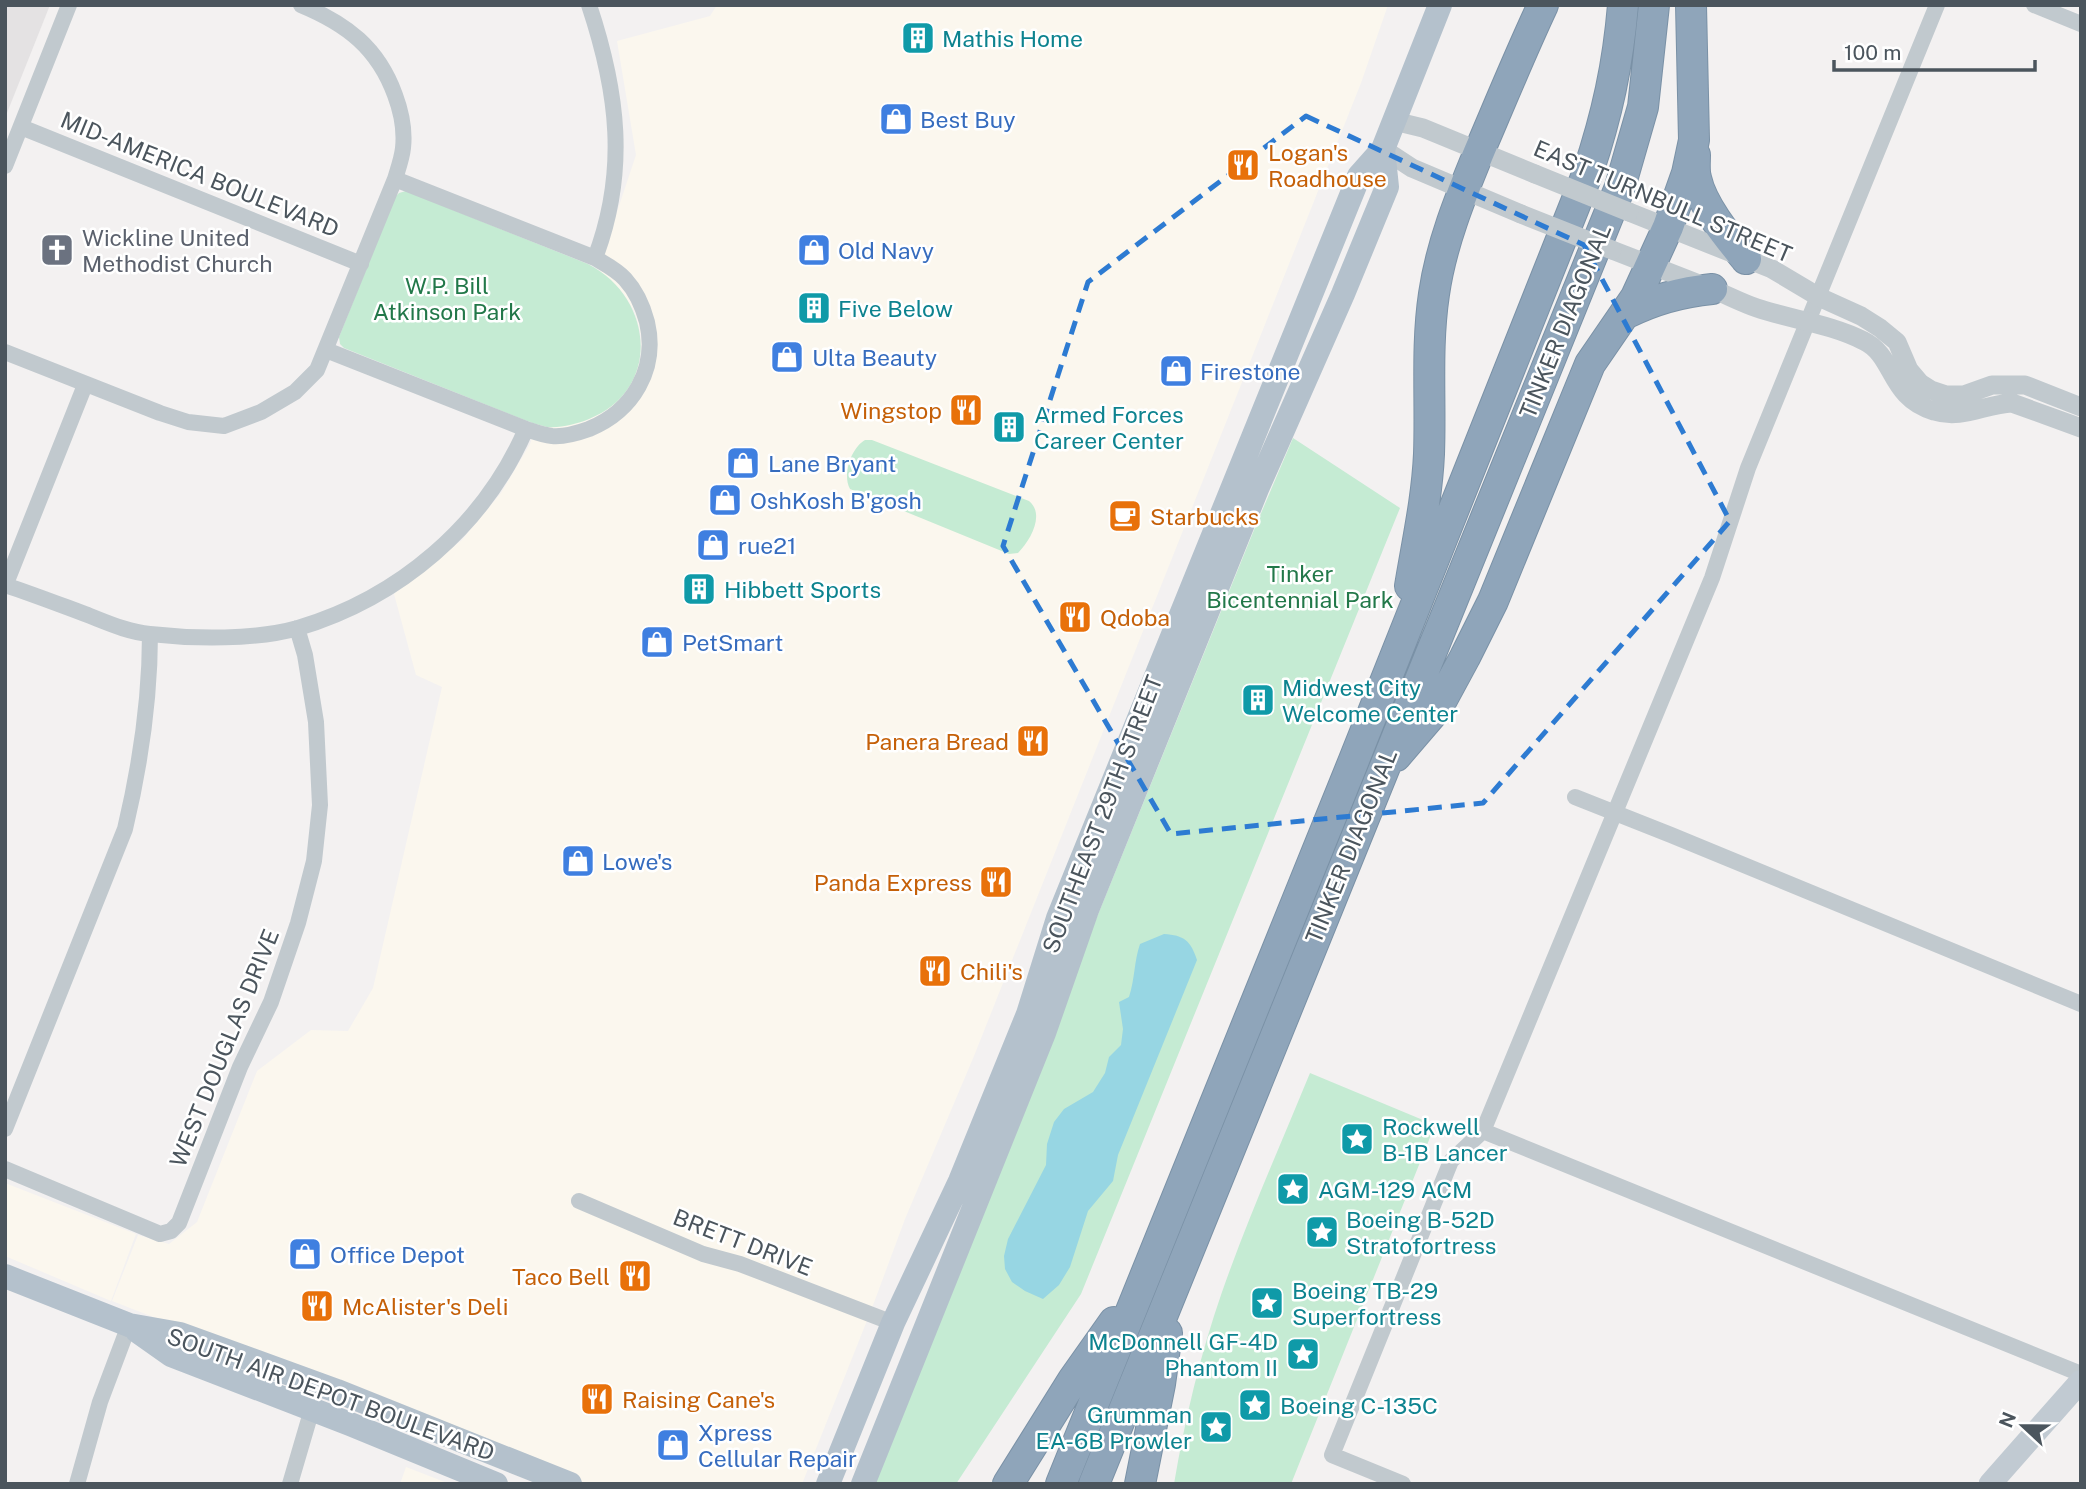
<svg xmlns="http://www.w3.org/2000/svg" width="2086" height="1489" font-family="'Public Sans',sans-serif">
<rect width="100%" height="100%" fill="#f3f1f1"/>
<path fill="#fbf7ee" d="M717 5H1388L1361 83 974 1056 905 1219 872 1308 802 1484H585L112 1301 138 1235 169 1244 197 1222 257 1071 311 1030 348 1031 373 988 442 687 416 675 394 594 462 540 501 493 530 444 537 424 557 427 585 421 605 411 623 395 629 387 641 358V335L638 323 635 312 623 293 598 269 636 155 617 41 710 16Z
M5 1183 136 1234 111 1301 5 1256Z
M406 1467 450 1484H400Z"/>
<path fill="#e4e2e3" d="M5 5H50L5 118Z"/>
<path fill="#c5ebd3" d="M406 191 588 264C653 297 663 389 589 419 576 424 562 428 547 427 538 425 530 422 522 419L344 348 340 344 339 337 395 197 399 193Z
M1293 438 1400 508 1081 1294 956 1484H867L1256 525Z
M865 440H872L1029 501C1045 514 1031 540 1018 553L1009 554 850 489C842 475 851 448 865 440Z
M1310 1073 1435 1125 1291 1484H1174C1185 1419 1200 1355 1222 1292 1248 1218 1280 1146 1310 1073Z"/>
<path fill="#97d6e3" d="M1164 934C1184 935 1191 941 1197 960L1118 1155 1113 1181 1088 1211 1070 1267 1059 1285 1043 1299 1025 1291 1012 1282 1005 1269 1004 1256 1008 1239 1046 1165 1047 1144 1054 1122 1064 1109 1093 1092 1105 1073 1109 1057 1121 1045 1123 1029 1119 1002 1129 997C1135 979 1134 961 1140 944Z"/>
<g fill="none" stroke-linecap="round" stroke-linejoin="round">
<defs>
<path id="motorway" d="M1695 155C1695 162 1694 171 1696 178 1702 206 1728 237 1746 259
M1627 313C1655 299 1681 292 1712 289
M1410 586C1417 543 1427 499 1429 454 1431 401 1426 347 1434 294 1441 245 1460 198 1479 152 1500 103 1520 54 1543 5
M1396 756 1438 707 1465 657 1493 601 1590 364 1636 297 1668 227 1687 173 1694 140 1691 5
M1008 1484 1073 1380 1114 1322
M1061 1484 1354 760 1588 172C1607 115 1618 65 1623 5
M1094 1484 1620 187 1643 107 1654 5
M1140 1484 1160 1384 1167 1333"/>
</defs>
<use href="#motorway" stroke="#7a91a6" stroke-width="32"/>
<path stroke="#c1c9ce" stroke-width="16" d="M589 5C618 92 628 171 595 258
M1937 5 1748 468 1712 578 1483 1131 2081 1374
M2034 5 2081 24
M21 127 361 264
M5 166 69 5
M326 350 526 429C535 432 543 435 552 436 564 437 578 433 589 429 633 411 658 369 647 322 643 307 636 291 625 279 617 270 605 264 595 258L395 179
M5 352 160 413 188 422 224 426 261 412 295 392 317 370 395 179C398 169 402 158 403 148 405 130 401 111 395 95 378 48 347 24 301 5
M5 585C32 594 58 604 85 614 106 622 127 632 150 634 194 639 256 640 298 628 399 598 484 526 526 429
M5 586 85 385
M1575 797 1671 835 2081 1004
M5 1129 125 829C140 766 150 700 150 634
M5 1169 160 1234 171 1231 179 1223 240 1067 271 1002 298 923 314 861 320 805 316 722 305 655 297 628
M579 1201 703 1254 740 1264 893 1323
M77 1484 100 1402 129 1325
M290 1484 312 1409
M1403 1484 1332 1455 1451 1161 1483 1131"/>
<path stroke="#c1c9ce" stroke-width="19" d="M1394 121 1423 128 1535 174
M1383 149 1412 168 1521 214
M1629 212 1772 269 1819 297 1861 316 1880 328 1897 342 1909 370 1920 383 1931 390 1946 395H1964L1992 385H2025L2081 407
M1612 250C1645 263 1679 276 1712 289 1727 295 1742 303 1757 308 1793 320 1831 324 1864 341 1895 356 1889 398 1934 411 1962 420 1985 404 2012 403L2081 428"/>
<path stroke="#c1cad2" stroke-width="23" d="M1990 1484 2080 1382"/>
<path stroke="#b4c1cc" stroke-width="24" d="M5 1276 129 1325 180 1334 337 1391 570 1484
M137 1331 171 1355 350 1424 496 1484
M828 1484 893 1323 960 1181 1028 1014 1058 918 1359 176 1383 149 1440 5
M863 1484 1044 1033 1087 910 1257 489 1343 294 1387 187 1383 149"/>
<use href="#motorway" stroke="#8fa5ba" stroke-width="30"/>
<path stroke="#c1c9ce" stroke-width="19" d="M1535 174 1629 212
M1521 214 1612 250"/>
</g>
<path fill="none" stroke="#2d7bd2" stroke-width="5" stroke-dasharray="14 9" stroke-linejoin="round" d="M1306 116 1584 245 1730 521 1483 803 1171 834 1003 546 1088 282Z"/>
<defs>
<symbol id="building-square" viewBox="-11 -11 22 22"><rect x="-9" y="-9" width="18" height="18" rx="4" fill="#0f9aa8" stroke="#fff"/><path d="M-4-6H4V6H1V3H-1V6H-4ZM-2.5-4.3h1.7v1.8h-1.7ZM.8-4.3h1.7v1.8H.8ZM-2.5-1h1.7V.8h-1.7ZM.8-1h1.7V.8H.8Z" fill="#fff"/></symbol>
<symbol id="shop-square" viewBox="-11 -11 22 22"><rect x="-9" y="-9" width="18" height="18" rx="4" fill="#3f7fe0" stroke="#fff"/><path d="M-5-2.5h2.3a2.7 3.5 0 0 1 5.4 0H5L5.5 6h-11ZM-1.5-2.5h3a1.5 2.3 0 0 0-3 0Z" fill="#fff"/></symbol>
<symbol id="restaurant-square" viewBox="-11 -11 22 22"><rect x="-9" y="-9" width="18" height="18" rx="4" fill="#e8710a" stroke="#fff"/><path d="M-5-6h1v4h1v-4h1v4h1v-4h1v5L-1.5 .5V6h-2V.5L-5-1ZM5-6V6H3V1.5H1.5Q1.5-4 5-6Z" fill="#fff"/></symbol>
<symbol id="church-square" viewBox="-11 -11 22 22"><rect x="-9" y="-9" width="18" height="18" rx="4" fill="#6b7280" stroke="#fff"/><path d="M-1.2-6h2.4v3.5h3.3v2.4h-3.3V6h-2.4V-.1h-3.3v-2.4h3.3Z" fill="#fff"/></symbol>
<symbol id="cafe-square" viewBox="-11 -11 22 22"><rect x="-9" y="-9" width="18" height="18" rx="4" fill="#e8710a" stroke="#fff"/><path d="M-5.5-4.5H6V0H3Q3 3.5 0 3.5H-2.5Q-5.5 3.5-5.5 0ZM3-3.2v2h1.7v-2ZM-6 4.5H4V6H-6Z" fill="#fff"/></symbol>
<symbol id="sight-square" viewBox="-11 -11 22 22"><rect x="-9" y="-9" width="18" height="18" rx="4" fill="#0f9aa8" stroke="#fff"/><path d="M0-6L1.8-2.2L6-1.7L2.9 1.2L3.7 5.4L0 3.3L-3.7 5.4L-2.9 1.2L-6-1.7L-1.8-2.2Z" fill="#fff"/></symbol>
</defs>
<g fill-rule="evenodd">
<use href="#building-square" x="899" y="19" width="38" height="38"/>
<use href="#shop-square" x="877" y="100" width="38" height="38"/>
<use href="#restaurant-square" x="1224" y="146" width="38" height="38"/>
<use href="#church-square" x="38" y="231" width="38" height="38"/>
<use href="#shop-square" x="795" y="231" width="38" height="38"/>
<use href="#building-square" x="795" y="289" width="38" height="38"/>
<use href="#shop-square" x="768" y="338" width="38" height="38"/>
<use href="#shop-square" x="1157" y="352" width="38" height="38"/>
<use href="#restaurant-square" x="947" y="391" width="38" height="38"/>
<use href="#building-square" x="990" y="408" width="38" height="38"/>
<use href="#shop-square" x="724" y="444" width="38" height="38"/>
<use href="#shop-square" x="706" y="481" width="38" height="38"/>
<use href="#cafe-square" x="1106" y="497" width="38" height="38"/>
<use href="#shop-square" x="694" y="526" width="38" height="38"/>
<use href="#building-square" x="680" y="570" width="38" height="38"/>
<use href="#restaurant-square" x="1056" y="598" width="38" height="38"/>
<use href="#shop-square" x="638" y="623" width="38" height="38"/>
<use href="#building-square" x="1239" y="681" width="38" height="38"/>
<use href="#restaurant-square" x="1014" y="722" width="38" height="38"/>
<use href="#shop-square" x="559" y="842" width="38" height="38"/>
<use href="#restaurant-square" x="977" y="863" width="38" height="38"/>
<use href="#restaurant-square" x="916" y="952" width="38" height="38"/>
<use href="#sight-square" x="1338" y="1120" width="38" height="38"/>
<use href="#sight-square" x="1274" y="1170" width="38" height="38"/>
<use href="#sight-square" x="1303" y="1213" width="38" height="38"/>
<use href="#shop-square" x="286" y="1235" width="38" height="38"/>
<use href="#restaurant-square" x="616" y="1257" width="38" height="38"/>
<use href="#sight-square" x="1248" y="1284" width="38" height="38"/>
<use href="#restaurant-square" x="298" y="1287" width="38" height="38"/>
<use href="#sight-square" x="1284" y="1335" width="38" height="38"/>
<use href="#restaurant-square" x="578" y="1380" width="38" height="38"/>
<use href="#sight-square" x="1236" y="1386" width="38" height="38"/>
<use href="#sight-square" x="1197" y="1408" width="38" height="38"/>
<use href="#shop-square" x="654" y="1426" width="38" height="38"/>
</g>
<g text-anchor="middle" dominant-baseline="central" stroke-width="5" stroke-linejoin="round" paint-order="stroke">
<g font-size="23" fill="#0d838f" stroke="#fff" text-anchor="start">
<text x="942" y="38">Mathis Home</text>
<text x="838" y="308">Five Below</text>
<text x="1034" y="414">Armed Forces<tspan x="1034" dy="26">Career Center</tspan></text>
<text x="724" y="589">Hibbett Sports</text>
<text x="1282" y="687">Midwest City<tspan x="1282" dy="26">Welcome Center</tspan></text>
<text x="1382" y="1126">Rockwell<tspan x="1382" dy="26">B-1B Lancer</tspan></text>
<text x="1318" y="1189">AGM-129 ACM</text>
<text x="1346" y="1219">Boeing B-52D<tspan x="1346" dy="26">Stratofortress</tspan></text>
<text x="1292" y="1290">Boeing TB-29<tspan x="1292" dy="26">Superfortress</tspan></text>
<text x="1278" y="1341" text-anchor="end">McDonnell GF-4D<tspan x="1278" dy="26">Phantom II</tspan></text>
<text x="1280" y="1405">Boeing C-135C</text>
<text x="1192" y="1414" text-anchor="end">Grumman<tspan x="1192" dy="26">EA-6B Prowler</tspan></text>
</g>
<g font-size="23" fill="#366cbe" stroke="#fff" text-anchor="start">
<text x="920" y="119">Best Buy</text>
<text x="838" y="250">Old Navy</text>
<text x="812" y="357">Ulta Beauty</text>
<text x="1200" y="371">Firestone</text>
<text x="768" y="463">Lane Bryant</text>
<text x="750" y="500">OshKosh B'gosh</text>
<text x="738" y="545">rue21</text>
<text x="682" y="642">PetSmart</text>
<text x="602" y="861">Lowe's</text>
<text x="330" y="1254">Office Depot</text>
<text x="698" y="1432">Xpress<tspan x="698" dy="26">Cellular Repair</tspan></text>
</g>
<g font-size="23" fill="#c56008" stroke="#fff" text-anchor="start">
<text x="1268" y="152">Logan's<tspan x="1268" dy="26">Roadhouse</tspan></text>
<text x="942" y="410" text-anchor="end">Wingstop</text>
<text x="1150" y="516">Starbucks</text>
<text x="1100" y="617">Qdoba</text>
<text x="1009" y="741" text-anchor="end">Panera Bread</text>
<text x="972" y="882" text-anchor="end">Panda Express</text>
<text x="960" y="971">Chili's</text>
<text x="610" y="1276" text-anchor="end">Taco Bell</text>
<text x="342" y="1306">McAlister's Deli</text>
<text x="622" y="1399">Raising Cane's</text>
</g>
<g font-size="23" fill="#4b555d" stroke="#fff">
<text transform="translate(200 174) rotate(22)">MID-AMERICA BOULEVARD</text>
<text transform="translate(1663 201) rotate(23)">EAST TURNBULL STREET</text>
<text transform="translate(1565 321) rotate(-68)">TINKER DIAGONAL</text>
<text transform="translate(1102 814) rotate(-69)">SOUTHEAST 29TH STREET</text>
<text transform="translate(1351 846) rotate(-68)">TINKER DIAGONAL</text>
<text transform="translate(224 1048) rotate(-68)">WEST DOUGLAS DRIVE</text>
<text transform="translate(743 1242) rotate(21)">BRETT DRIVE</text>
<text transform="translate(331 1394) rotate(20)">SOUTH AIR DEPOT BOULEVARD</text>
</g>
<g font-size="23" fill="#5b616d" stroke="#fff" text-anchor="start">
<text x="82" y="237">Wickline United<tspan x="82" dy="26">Methodist Church</tspan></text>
</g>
<g font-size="23" fill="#227849" stroke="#fff">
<text x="447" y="285">W.P. Bill<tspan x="447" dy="26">Atkinson Park</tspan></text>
<text x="1300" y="573">Tinker<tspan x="1300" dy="26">Bicentennial Park</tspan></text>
</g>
</g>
<rect width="2086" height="1489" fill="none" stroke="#4b555d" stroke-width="14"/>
<g transform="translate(2023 1426) rotate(292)" stroke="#ffffff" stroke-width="5" paint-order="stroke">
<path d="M0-5L12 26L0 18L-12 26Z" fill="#4b555d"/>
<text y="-10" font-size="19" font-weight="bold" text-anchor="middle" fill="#4b555d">N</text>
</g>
<path d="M1834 60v10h201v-10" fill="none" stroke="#4b555d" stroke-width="3.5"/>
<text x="1844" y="60" font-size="21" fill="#4b555d" stroke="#ffffff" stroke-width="5" paint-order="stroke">100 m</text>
</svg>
